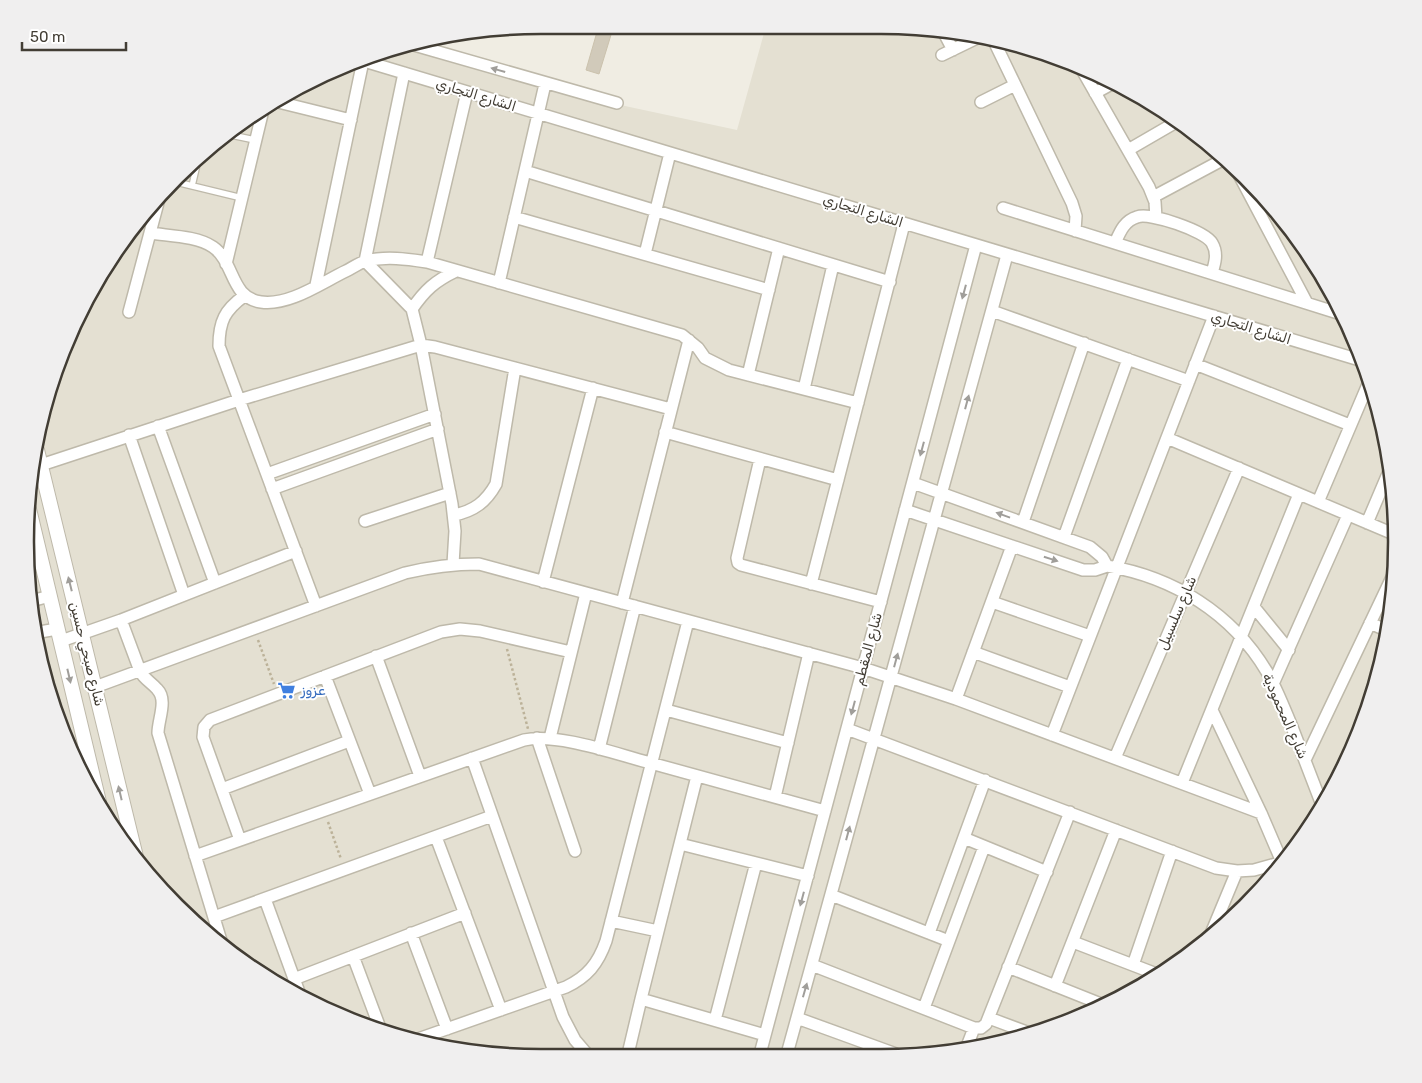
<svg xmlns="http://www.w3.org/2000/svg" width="1422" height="1083" font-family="Rubik,'Noto Sans Arabic',sans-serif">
<rect width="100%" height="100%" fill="#f0ede3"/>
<path fill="#e4e0d2" d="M766 26H914L1014 43 1109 78 1195 132 1269 201 1310 255 1358 344 1387 441 1397 542 1387 643 1358 739 1310 829 1246 907 1167 971 1047 1030 948 1054H474L344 1019 255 971 176 907 112 828 52 707 35 642 25 542 43 408 94 284 176 176 283 94 401 45 555 91 737 130Z"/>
<path fill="#d1caba" stroke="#cbc2ad" d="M599 25H614L599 74 586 70Z"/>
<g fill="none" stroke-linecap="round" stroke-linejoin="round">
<defs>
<path id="service" d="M231 135 255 140
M172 181 242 198
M192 186 198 160"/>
<path id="minor" d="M863 27 865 26
M943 31 953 50
M993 39 1072 203 1076 216 1075 231
M407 43 617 103
M942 55 979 37
M364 61 1363 361
M1081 68 1149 187 1155 202 1156 218
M404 73 365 261 412 309 421 345 452 504 455 531 453 564
M1095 93 1115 82
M274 101 351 120
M981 102 1015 85
M1128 150 1178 121
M525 171 890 282
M1237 171 1307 303
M1153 197 1224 159
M1003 208 1341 314
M514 217 769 290
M150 233C169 236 197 236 213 247 235 262 230 298 261 302 289 306 321 283 346 271 352 268 359 263 366 261 386 256 407 259 427 262L682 335 698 348 705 358 729 370 858 403
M1115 243C1120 232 1124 221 1137 217 1150 212 1205 231 1212 243 1218 253 1215 263 1212 273
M645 254 670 153
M427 262 467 92
M226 264 263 110
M499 283 545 84
M316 285 363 61
M244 296C225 310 219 321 219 346L316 606
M412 309C425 290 435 281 456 271
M992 311 1189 381
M129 312 159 199
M1195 364 1350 425
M748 375 779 248
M804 389 833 265
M158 426 215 583
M665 432 838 480
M129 435 184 595
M1167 438 1396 535
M760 459 737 558 738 563 741 565 881 602
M41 465 239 400 421 345 435 347 671 409
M267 474 435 414
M913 483 1090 547 1102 557 1107 566
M272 489 438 429
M1318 502 1369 382
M905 510 1083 570H1095L1107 566
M454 515C474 511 486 502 496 484L515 368
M365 521 450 493
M1023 522 1084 343
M1367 523 1390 469
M1064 537 1128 359
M1107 566C1173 577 1232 613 1267 672 1277 689 1284 708 1292 727 1302 753 1312 779 1322 805
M543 582 593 388
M811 584 904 224
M31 601 50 596
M992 602 1090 636
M622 603 689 340
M1254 607 1289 650
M121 620 140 671C144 679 151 682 157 689 168 700 158 719 158 733L222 944
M1370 623 1388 631
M34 633 57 629
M61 641 121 620 296 551
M973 652 1070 687
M376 656 420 776
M325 676 370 794
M1273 684 1348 515
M95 687 405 573C430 567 453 564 479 564L863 668 956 699 1261 813
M956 699 1012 546
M666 710 788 743
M1212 710 1261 813 1282 862
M847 729 1216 868 1237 871 1254 870 1283 862
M1052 735 1214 316
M537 738 575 851
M550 738 586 593
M599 749 635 606
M472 758 563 1017 575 1040 587 1054
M1115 758 1239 468
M1305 760 1394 573
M1182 783 1299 494
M222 789 349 741
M775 797 809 653
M436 837 501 1010
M964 838 1047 872
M240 840 203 737 204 727 210 720 441 632 460 629 480 631 571 652
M680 844 808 876
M195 856 524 740C558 733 613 753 647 762 707 778 766 795 825 811
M831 895 949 941
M265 899 300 995
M214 917 492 816
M611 921 658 931
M411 933 447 1029
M929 933 985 780
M1210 936 1237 871
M1073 942 1159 975
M353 956 380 1028
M812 965 974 1028H981L986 1024 1070 812
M1133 965 1172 851
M1008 967 1101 1004
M294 979 465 913
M1055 986 1116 830
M641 999 765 1035
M924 1008 984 847
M797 1018 896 1054
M989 1018 1032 1034
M715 1020 756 863
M418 1039 566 987C587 977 598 964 606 941L688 621
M966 1049 974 1028
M628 1054 641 999 697 776
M760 1054 976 245
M787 1054 1007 255"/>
<path id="tertiary" d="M37 450 136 857
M29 509 99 802"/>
</defs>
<use href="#service" stroke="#beb9aa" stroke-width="8"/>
<use href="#minor" stroke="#beb9aa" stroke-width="14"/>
<use href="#tertiary" stroke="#beb9aa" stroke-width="16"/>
<path stroke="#bcb299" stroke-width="2.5" stroke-dasharray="2.5 2.5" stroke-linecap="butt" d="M258 640 274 684
M507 649 528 729
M328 822 341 859"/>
<use href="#service" stroke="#fff" stroke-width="5.5"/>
<use href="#minor" stroke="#fff" stroke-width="11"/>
<use href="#tertiary" stroke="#fff" stroke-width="14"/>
</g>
<defs><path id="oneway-solid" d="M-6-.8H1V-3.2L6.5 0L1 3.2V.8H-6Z" transform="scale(1.25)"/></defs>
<g fill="#a09e9a">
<use href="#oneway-solid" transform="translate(498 70) rotate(-164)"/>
<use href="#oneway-solid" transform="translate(964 292) rotate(105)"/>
<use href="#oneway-solid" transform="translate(967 402) rotate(-75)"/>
<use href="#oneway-solid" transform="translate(922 449) rotate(105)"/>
<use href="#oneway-solid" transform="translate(1003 515) rotate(-160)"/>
<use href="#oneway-solid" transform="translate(1051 559) rotate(18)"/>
<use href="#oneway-solid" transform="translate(70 584) rotate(-104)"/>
<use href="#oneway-solid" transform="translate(896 660) rotate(-75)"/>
<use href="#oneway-solid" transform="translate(69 676) rotate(77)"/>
<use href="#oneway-solid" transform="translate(853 708) rotate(105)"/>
<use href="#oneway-solid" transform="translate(120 793) rotate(-103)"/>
<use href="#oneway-solid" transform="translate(848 833) rotate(-75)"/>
<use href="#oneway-solid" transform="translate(802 899) rotate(105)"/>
<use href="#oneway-solid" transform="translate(805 990) rotate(-74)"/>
</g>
<defs>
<symbol id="supermarket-bare" viewBox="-9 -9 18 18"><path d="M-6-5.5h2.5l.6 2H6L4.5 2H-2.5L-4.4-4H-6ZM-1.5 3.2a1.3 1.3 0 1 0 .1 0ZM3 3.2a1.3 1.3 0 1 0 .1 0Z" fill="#3f7fe0" stroke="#fff" stroke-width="2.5" paint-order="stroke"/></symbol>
</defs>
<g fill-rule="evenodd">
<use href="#supermarket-bare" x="274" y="678" width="25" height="25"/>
</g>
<g text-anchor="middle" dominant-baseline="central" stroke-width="4" stroke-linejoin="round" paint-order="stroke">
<g font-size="14" fill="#423d34" stroke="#fff">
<text transform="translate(476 95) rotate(17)">الشارع التجاري</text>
<text transform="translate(863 211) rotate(17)">الشارع التجاري</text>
<text transform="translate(1251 328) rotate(17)">الشارع التجاري</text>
<text transform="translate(1177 613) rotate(-67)">شارع سلسبيل</text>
<text transform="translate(868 649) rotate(-75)">شارع المقطم</text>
<text transform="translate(87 654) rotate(76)">شارع صبحي حسين</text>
<text transform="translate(1285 716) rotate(66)">شارع المحمودية</text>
</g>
<g font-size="14" fill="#366cbe" stroke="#fff" text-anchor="start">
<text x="301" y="690">عزوز</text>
</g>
</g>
<path d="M0 0H1422V1083H0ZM541 34H881A507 507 0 0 1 1388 541V542A507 507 0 0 1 881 1049H541A507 507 0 0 1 34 542V541A507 507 0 0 1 541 34Z" fill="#f0efef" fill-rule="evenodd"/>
<path fill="none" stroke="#423d34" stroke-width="2.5" d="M541 34H881A507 507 0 0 1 1388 541V542A507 507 0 0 1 881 1049H541A507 507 0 0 1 34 542V541A507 507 0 0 1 541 34Z"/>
<path d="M22 42v8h104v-8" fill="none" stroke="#423d34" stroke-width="2.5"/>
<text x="30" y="42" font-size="15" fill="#423d34" stroke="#ffffff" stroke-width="4" paint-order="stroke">50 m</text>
</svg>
